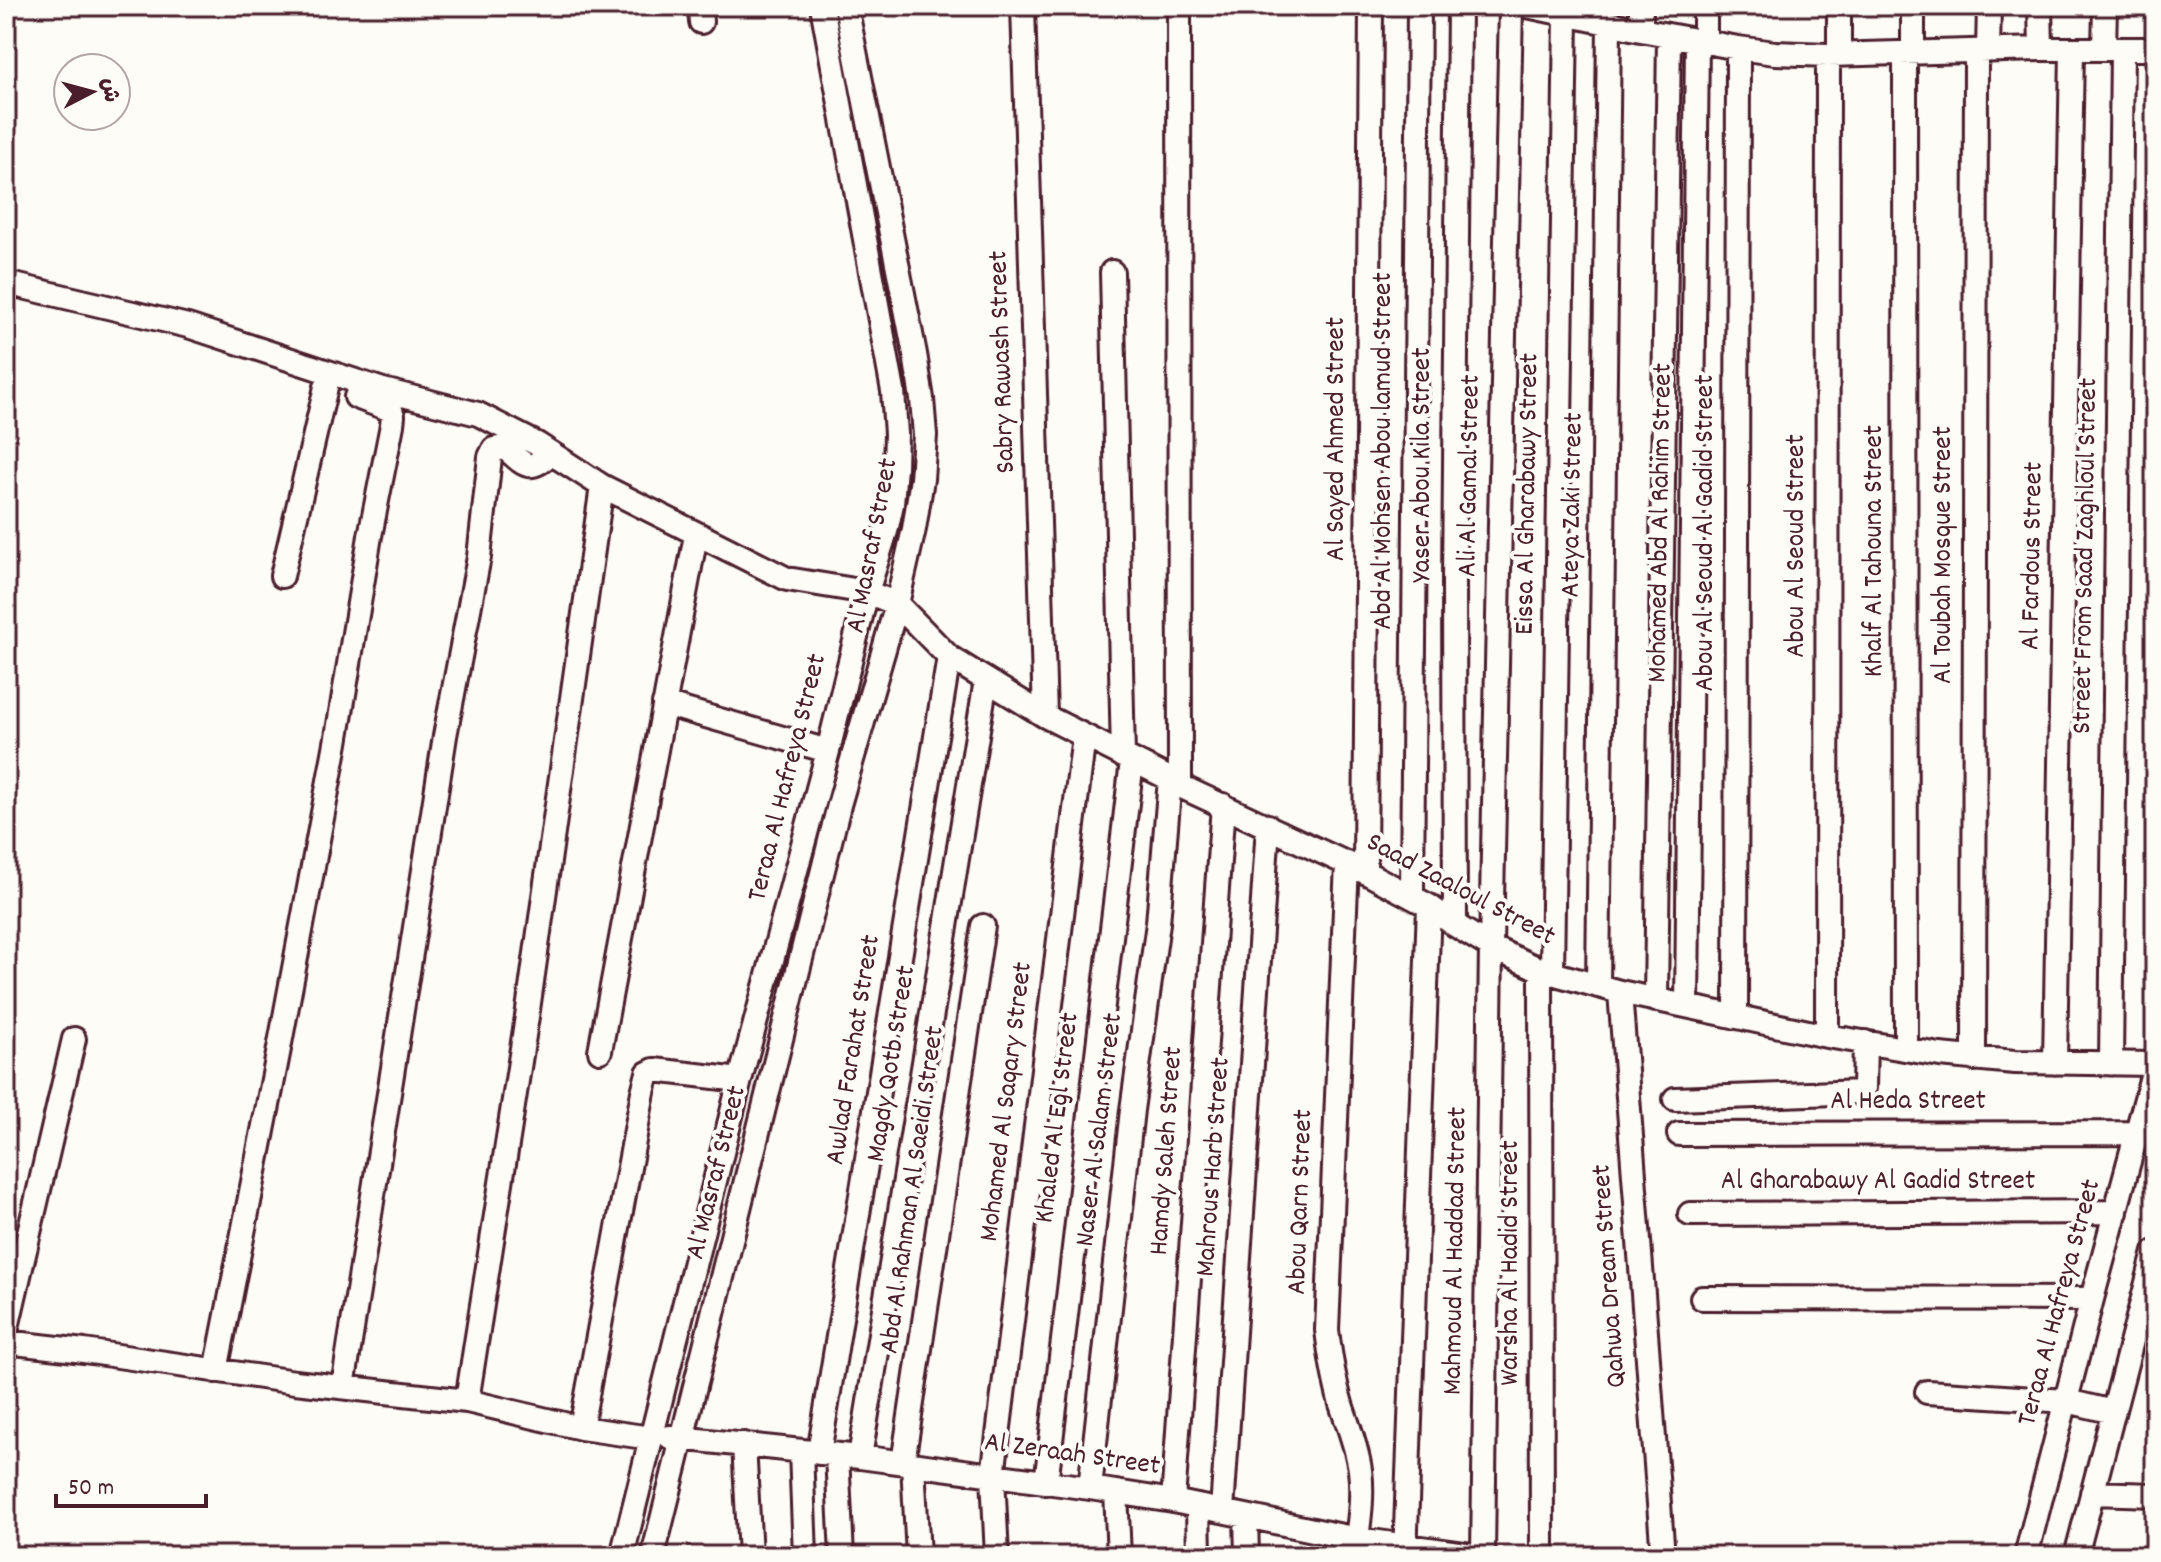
<svg xmlns="http://www.w3.org/2000/svg" width="2161" height="1562" font-family="Dekko,'Playpen Sans Arabic',sans-serif">
<rect width="100%" height="100%" fill="#fdfcf7"/>
<filter id="ink" filterUnits="userSpaceOnUse"><feTurbulence type="fractalNoise" baseFrequency=".0125" numOctaves="2"/><feDisplacementMap in="SourceGraphic" scale="16" xChannelSelector="R" yChannelSelector="G"/><feConvolveMatrix kernelMatrix="1 2 1 2 8 2 1 2 1" color-interpolation-filters="sRGB"/></filter>
<g filter="url(#ink)">
<g fill="none" stroke-linecap="round" stroke-linejoin="round">
<defs>
<path id="minor" d="M700 6 701 22
M1023 6 1045 716
M1179 6 1180 786
M1527 6 1641 30 1738 48 1775 53 1828 55 2041 49H2155
M1839 6V54
M1913 6V52
M2040 6 2041 49
M1641 30V6
M1705 42V6
M2104 49 2105 6
M1988 50 1989 6
M1905 53 1906 1049
M1112 272 1123 756
M6 283 188 326 383 390 478 414 537 444 602 486 787 579 867 592 897 604 949 657 1045 716 1170 779 1180 786 1365 872 1429 906 1455 925 1491 947 1541 970 1620 992 1827 1036 1940 1055 2015 1062 2155 1064
M282 576 326 387
M664 704 828 751
M1347 863 1327 1330C1330 1355 1334 1380 1341 1404 1348 1426 1357 1447 1360 1470 1363 1493 1360 1516 1357 1539
M1365 872 1371 6
M1412 896 1419 6
M1455 925 1454 582 1459 6
M1541 970 1542 1556
M1552 973 1566 15
M1598 986 1609 24
M1620 992 1663 1556
M1656 1000 1669 36
M1687 1006 1697 41
M1736 1017 1738 48
M1827 1036 1828 55
M600 1051 696 535
M1974 1059 1976 51
M2055 1063 2072 49
M2111 1064 2122 49
M1675 1099 1862 1092 1864 1088 1865 1042
M1679 1134 2137 1133
M1690 1214 2116 1212
M1702 1298 2092 1299
M6 1332 74 1039
M6 1342 84 1351 295 1382 467 1401 528 1010 602 486
M216 1371 279 1049 336 743 370 536 392 425 393 416 391 410 356 397
M343 1387 445 736 479 557 490 457 494 449 504 447C524 464 529 475 551 453
M1927 1392 2067 1401 2113 1412
M467 1401 581 1428 651 1438
M581 1428 643 1092 648 1073 654 1070 740 1080
M670 1437 860 1457 1090 1488 1173 1501 1357 1539 1480 1556
M744 1444 750 1556
M801 1451 805 1556
M819 1453 949 657
M837 1455 842 1556
M860 1457 986 680
M903 1463 983 926
M913 1464 918 1556
M1046 1483 1132 761
M1090 1488 1132 1110 1158 923 1170 779
M1116 1492 1119 1556
M2092 1493 2155 1495
M1173 1501 1223 805
M1198 1506 1199 1556
M1222 1511 1268 826
M1246 1516 1247 1556
M622 1556 740 1080 828 751 867 592 886 531 892 504 895 467 896 434 893 391 822 6
M653 1556 839 805 897 604 914 529 922 479 925 435 922 399 915 354 846 6
M997 1556 993 1476 1084 736
M1405 1556 1429 906
M1483 1556 1491 947 1511 6
M2026 1556 2092 1299 2155 1065
M2076 1556 2155 1252"/>
</defs>
<use href="#minor" stroke="#4a1f2b" stroke-width="28"/>
<use href="#minor" stroke="#fdfcf7" stroke-width="22"/>
</g>
</g>
<g text-anchor="middle" dominant-baseline="central" stroke-width="8" stroke-linejoin="round" paint-order="stroke">
<g font-size="28" fill="#4a1f2b" stroke="#fdfcf7">
<text transform="translate(1004 362) rotate(-92)">Sabry Rawash Street</text>
<text transform="translate(1338 439) rotate(-90)">Al Sayed Ahmed Street</text>
<text transform="translate(1385 451) rotate(-90)">Abd Al Mohsen Abou lamud Street</text>
<text transform="translate(1424 465) rotate(-90)">Yaser Abou Kila Street</text>
<text transform="translate(1471 476) rotate(-89)">Ali Al Gamal Street</text>
<text transform="translate(1529 494) rotate(-89)">Eissa Al Gharabawy Street</text>
<text transform="translate(1574 505) rotate(-89)">Ateya Zaki Street</text>
<text transform="translate(1662 523) rotate(-89)">Mohamed Abd Al Rahim Street</text>
<text transform="translate(1707 533) rotate(-90)">Abou Al Seoud Al Gadid Street</text>
<text transform="translate(874 546) rotate(-79)">Al Masraf Street</text>
<text transform="translate(1798 546) rotate(-90)">Abou Al Seoud Street</text>
<text transform="translate(1876 551) rotate(-90)">Khalf Al Tahouna Street</text>
<text transform="translate(1945 555) rotate(-90)">Al Toubah Mosque Street</text>
<text transform="translate(2034 556) rotate(-89)">Al Fardous Street</text>
<text transform="translate(2087 556) rotate(-89)">Street From Saad Zaghloul Street</text>
<text transform="translate(789 778) rotate(-76)">Teraa Al Hafreya Street</text>
<text transform="translate(1460 891) rotate(28)">Saad Zaaloul Street</text>
<text transform="translate(855 1050) rotate(-81)">Awlad Farahat Street</text>
<text transform="translate(893 1064) rotate(-81)">Magdy Qotb Street</text>
<text transform="translate(1008 1102) rotate(-83)">Mohamed Al Saqary Street</text>
<text x="1908" y="1103">Al Heda Street</text>
<text transform="translate(1059 1118) rotate(-83)">Khaled Al Egl Street</text>
<text transform="translate(1101 1130) rotate(-83)">Naser Al Salam Street</text>
<text transform="translate(1168 1151) rotate(-86)">Hamdy Saleh Street</text>
<text transform="translate(1215 1167) rotate(-86)">Mahrous Harb Street</text>
<text transform="translate(718 1173) rotate(-76)">Al Masraf Street</text>
<text x="1878" y="1183">Al Gharabawy Al Gadid Street</text>
<text transform="translate(914 1190) rotate(-82)">Abd Al Rahman Al Saeidi Street</text>
<text transform="translate(1302 1202) rotate(-88)">Abou Qarn Street</text>
<text transform="translate(1457 1251) rotate(-89)">Mahmoud Al Haddad Street</text>
<text transform="translate(1512 1263) rotate(-90)">Warsha Al Hadid Street</text>
<text transform="translate(1611 1276) rotate(-94)">Qahwa Dream Street</text>
<text transform="translate(2061 1303) rotate(-75)">Teraa Al Hafreya Street</text>
<text transform="translate(1072 1456) rotate(8)">Al Zeraah Street</text>
</g>
</g>
<rect width="2161" height="1562" fill="none" stroke="#fdfcf7" stroke-width="32"/>
<rect x="16" y="16" width="2129" height="1530" fill="none" stroke="#4a1f2b" stroke-width="3" filter="url(#ink)"/>
<g transform="translate(92 92) rotate(84)"><circle r="38" fill="#fdfcf7" stroke="#b5a4a5" stroke-width="2"/>
<path d="M0-6L14 30L0 20L-14 30Z" fill="#4a1f2b"/>
<text y="-12" font-size="22" font-weight="bold" text-anchor="middle" fill="#4a1f2b">ش</text>
</g>
<path d="M56 1494v12h150v-12" fill="none" stroke="#4a1f2b" stroke-width="4"/>
<text x="68" y="1494" font-size="24" fill="#4a1f2b" stroke="#fdfcf7" stroke-width="6" paint-order="stroke">50 m</text>
</svg>
